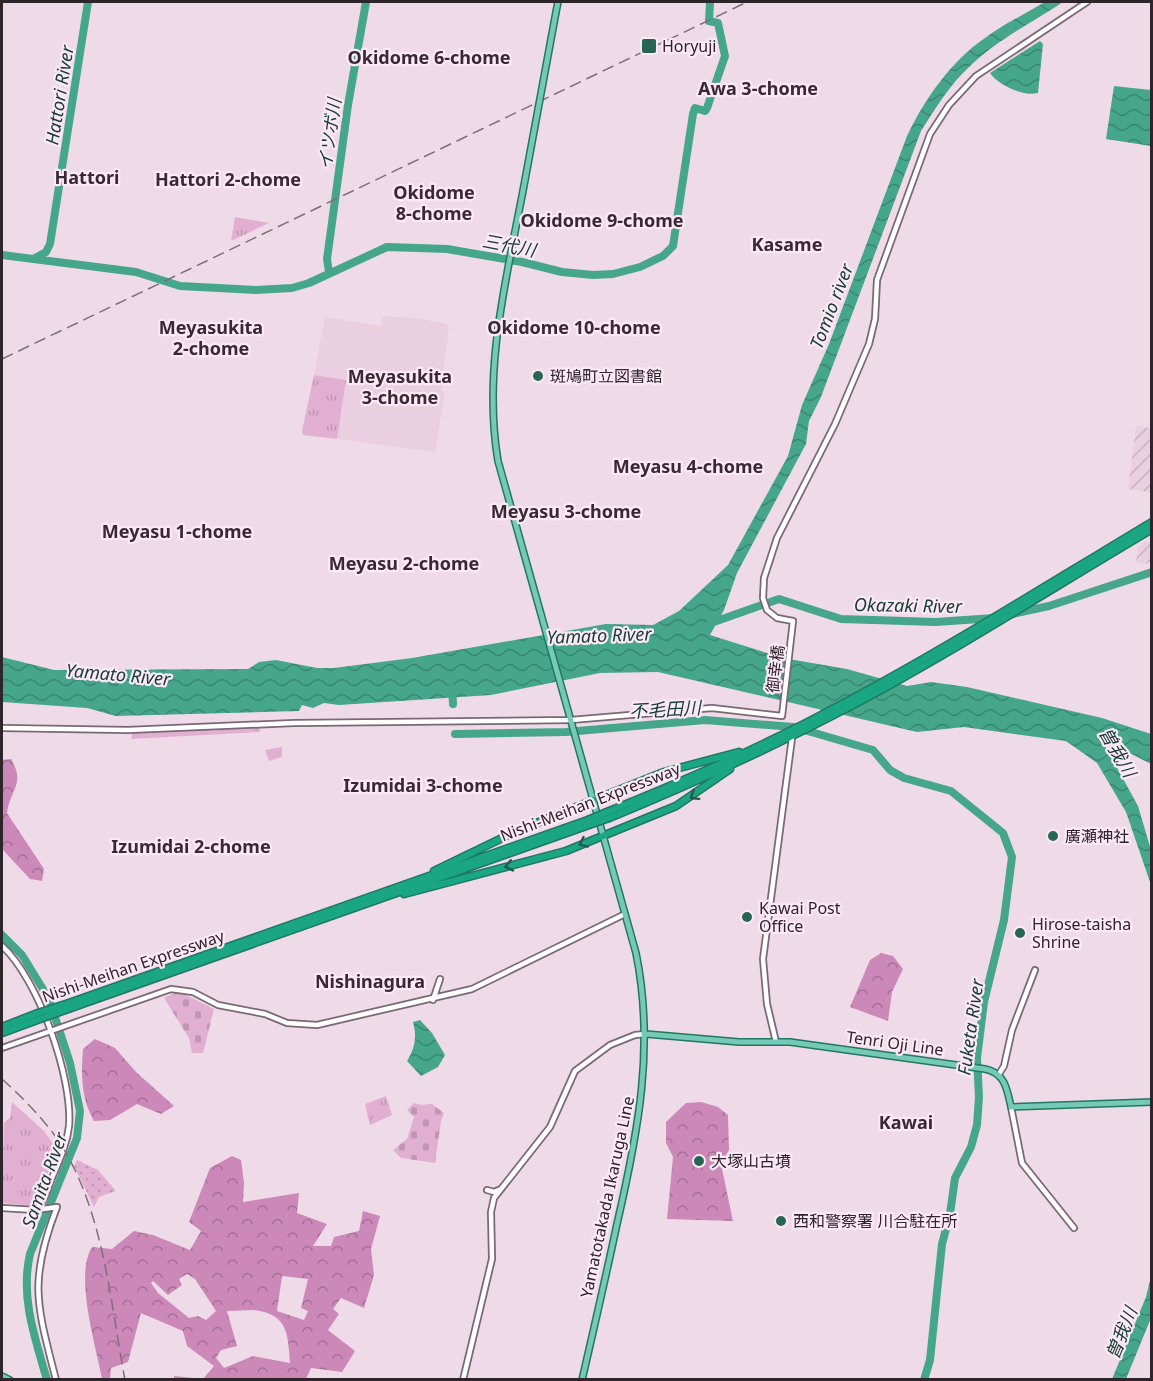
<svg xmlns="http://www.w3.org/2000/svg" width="1153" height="1381" font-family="'Noto Sans','Noto Sans JP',sans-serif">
<defs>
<pattern id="industrial-furrows" width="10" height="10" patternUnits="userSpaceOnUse" patternTransform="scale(1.5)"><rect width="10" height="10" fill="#eacfe1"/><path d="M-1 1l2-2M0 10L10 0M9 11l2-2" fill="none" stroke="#c9b2c1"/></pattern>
<pattern id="grass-dots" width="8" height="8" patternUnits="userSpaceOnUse" patternTransform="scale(1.5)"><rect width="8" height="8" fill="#e1afd1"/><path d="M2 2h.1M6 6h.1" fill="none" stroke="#c196b4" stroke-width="1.8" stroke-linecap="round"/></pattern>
<pattern id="forest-crowns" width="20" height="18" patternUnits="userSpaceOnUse" patternTransform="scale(1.5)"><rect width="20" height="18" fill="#cb88b8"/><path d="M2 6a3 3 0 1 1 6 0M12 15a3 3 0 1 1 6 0" fill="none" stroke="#a56f96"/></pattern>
<pattern id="cemetery-stones" width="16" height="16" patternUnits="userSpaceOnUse" patternTransform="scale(1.5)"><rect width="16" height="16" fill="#e1afd1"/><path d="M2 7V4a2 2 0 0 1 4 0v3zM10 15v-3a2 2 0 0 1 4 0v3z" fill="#c196b4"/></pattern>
<pattern id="park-tufts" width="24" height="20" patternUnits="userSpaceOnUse" patternTransform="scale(1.5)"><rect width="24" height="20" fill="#e1afd1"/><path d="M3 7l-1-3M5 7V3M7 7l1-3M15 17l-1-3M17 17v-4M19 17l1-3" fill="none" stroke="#c196b4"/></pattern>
<pattern id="water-waves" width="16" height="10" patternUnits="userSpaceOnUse" patternTransform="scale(1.5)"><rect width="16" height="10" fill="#45a689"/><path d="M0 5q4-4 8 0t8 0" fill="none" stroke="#3a8770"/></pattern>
</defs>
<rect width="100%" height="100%" fill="#efdbe8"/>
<path fill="#eacfe1" d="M383 316 424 319 447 324 449 327 441 390 445 394 435 452 337 439 346 380 314 375 325 317 381 326Z"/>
<path fill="url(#industrial-furrows)" d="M1136 426 1151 428V492L1128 489Z
M1144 542H1151V562L1143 564 1136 562 1138 547Z"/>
<path fill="url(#grass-dots)" d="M77 1160 98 1170 116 1191 99 1197 94 1207 74 1166Z"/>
<path fill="url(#forest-crowns)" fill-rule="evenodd" d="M11 759C26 784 10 789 7 813L44 869 42 881 30 879 2 849V760Z
M881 953 893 956 903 969 892 992 888 1021 850 1007 870 960Z
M95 1039 115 1048 136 1072 174 1106 161 1114 137 1104 110 1120 94 1121C81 1099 81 1074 83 1049Z
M701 1102 718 1107 728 1115 729 1150 721 1164 733 1221 667 1219 673 1157 666 1143V1122L686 1103Z
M232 1156 241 1160 244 1183 243 1202 299 1193 297 1213 327 1224 313 1246H331L334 1237 359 1231 363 1211 380 1216 371 1249 374 1275 364 1308 341 1298 333 1309 339 1314 328 1330 355 1351 342 1372 311 1368 306 1379H174V1376L203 1379 214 1366 187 1346 183 1331 141 1313 128 1362 111 1368 110 1379H102C96 1346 74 1276 92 1247L112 1249 134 1231 153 1235 190 1250 201 1231 189 1222 210 1168ZM187 1274 195 1279 216 1311 206 1320 198 1316 189 1318 158 1293 151 1283 153 1281 168 1295 182 1285 179 1279ZM282 1276 308 1279 301 1308 308 1311 304 1320 277 1311ZM254 1310C288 1314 288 1334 290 1363L253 1356 224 1368 216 1358 221 1350 237 1346 227 1311Z"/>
<path fill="url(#cemetery-stones)" d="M175 993 186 995 214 1009 203 1053H192L189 1038 164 998Z
M414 1103 421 1105 432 1104 444 1113 441 1121 435 1163 401 1158 393 1150 407 1139 414 1117 407 1110Z"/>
<path fill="url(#park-tufts)" d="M235 217 269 223 231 241Z
M314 375 346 380 337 439 303 435 302 431Z
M259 726 260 732 131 739 132 732Z
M282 747V757L269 761 265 750Z
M386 1096 392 1115 370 1125 365 1104Z
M12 1102 44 1131 59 1152 56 1160H53L35 1206 2 1203 4 1123 10 1118Z"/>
<path fill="url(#water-waves)" d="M1045 2H1063C1031 23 995 41 968 68 949 86 935 109 921 131L821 397 809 421 806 444 737 573 724 610 710 635 783 658 847 669 907 686 931 682 967 687 1102 718 1151 734V764L1114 745 1104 744 1138 806 1151 850V885L1126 812 1097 763 1066 741 964 727 917 732 658 672 600 673 491 695 339 705 324 703 313 708 302 705 299 711 116 716 87 708 2 702V657L54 670 248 669 259 662 276 660 317 668H334L412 658 606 624 653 625 679 611 728 565 788 456 802 405 829 344 907 136C924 100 951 61 985 38 1004 24 1025 14 1045 2Z
M1040 41 1043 44 1038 93C1024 97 998 85 990 73Z
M1114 86 1151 90V146L1106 139Z
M420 1020 432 1033 445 1055 438 1067 421 1076 407 1061C415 1048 417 1037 413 1022Z
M1151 1276V1318L1126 1379H1112L1146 1297Z"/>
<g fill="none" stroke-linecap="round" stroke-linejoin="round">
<path stroke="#45a689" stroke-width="8" d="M2 255 136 272 180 286 256 290 292 288 309 283 387 247 447 249 522 262 562 272 593 275 613 274 640 267 663 256 673 246 693 114 695 108 705 111 707 108 725 56 718 23 709 21 710 2
M35 258 46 252 50 244 88 2
M329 272 327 259 348 105 366 2
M1008 615 1049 606 1152 572
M711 623 779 599 841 619 936 622 994 618
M452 688 453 704
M455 734 566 732 705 720 794 727 873 750 890 770 904 778 951 791 1003 833 1012 857 1004 920 984 1002 977 1058 979 1097 977 1125 971 1147 955 1178 950 1214 942 1244 930 1360 924 1380
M2 935 22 955 49 999 70 1063 80 1111 77 1138 30 1254C20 1297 35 1338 47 1380"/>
<defs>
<path id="secondary" d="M2 728 128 730 294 723 571 720 712 708 782 716 793 621 777 618 767 610 763 598 764 578 777 538 835 424 869 344 875 319 877 280 930 134 949 105 976 76 1087 2
M2 946C38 978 73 1078 69 1126 67 1145 59 1161 52 1178 48 1188 44 1203 36 1210L57 1207C28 1282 37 1305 56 1380
M433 1000 440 979
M776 1042 767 1004 763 959 792 738
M2 1048 171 989 193 992 218 1005 265 1014 287 1023 317 1025 472 989 625 914
M999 1074 1004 1066 1012 1030 1035 970
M1011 1107 1022 1163 1074 1228
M487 1190 494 1192 501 1189
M2 1208 36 1210
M463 1380 492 1259 491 1212 494 1198 550 1127 575 1071 610 1045 635 1035 646 1034"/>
<path id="primary" d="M556 12 558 2
M525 180C508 273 482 367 498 461L636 953C655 1046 638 1133 617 1224 606 1276 594 1328 582 1380
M646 1034 739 1042H790L985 1069C1005 1073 1007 1089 1011 1107L1152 1102
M2 1376 10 1380"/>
<path id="highway" d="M607 812C674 785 741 756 806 723 925 662 1037 591 1152 522
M609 818C692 784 773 747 853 705 955 651 1052 588 1152 529
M434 871 519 830 664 772 739 752
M404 894 566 851 676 806 730 769
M69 1003 588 820
M71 1008 589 825
M2 1027 38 1013
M2 1033 40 1019"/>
</defs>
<use href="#secondary" stroke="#7a6874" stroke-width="8"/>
<use href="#primary" stroke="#207864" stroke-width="8"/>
<use href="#highway" stroke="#207864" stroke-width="9"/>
<use href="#secondary" stroke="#fff" stroke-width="4.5"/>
<use href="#primary" stroke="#76c9b5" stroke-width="5"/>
<use href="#highway" stroke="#1aa583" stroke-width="6"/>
<path stroke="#7c7078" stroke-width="1.5" stroke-dasharray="12 6" stroke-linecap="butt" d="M2 359 747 2
M2 1079C23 1098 44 1119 60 1143 104 1212 110 1301 125 1380"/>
<defs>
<path id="primary-bridge" d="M525 180 556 12"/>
<path id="highway-bridge" d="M588 820 607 812
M589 825 609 818
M38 1013 69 1003
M40 1019 71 1008"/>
</defs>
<use href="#primary-bridge" stroke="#207864" stroke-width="8" stroke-linecap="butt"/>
<use href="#highway-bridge" stroke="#207864" stroke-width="9" stroke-linecap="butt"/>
<use href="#primary-bridge" stroke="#76c9b5" stroke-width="5"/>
<use href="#highway-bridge" stroke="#1aa583" stroke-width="6"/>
</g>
<defs><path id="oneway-chevron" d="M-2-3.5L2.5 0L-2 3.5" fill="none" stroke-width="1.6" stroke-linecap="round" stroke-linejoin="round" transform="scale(1.5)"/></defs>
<g stroke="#25584e">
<use href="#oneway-chevron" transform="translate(694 796) rotate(148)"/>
<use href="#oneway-chevron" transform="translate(583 843) rotate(156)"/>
<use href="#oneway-chevron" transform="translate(509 866) rotate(168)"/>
</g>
<g fill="#276653" stroke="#fde8f6" stroke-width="2">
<rect x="641" y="38" width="16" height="16" rx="3"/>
<circle cx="538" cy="376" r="6"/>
<circle cx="1053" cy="836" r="6"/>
<circle cx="747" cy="917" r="6"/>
<circle cx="1020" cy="933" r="6"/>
<circle cx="699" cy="1161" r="6"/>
<circle cx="781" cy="1221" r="6"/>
</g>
<g text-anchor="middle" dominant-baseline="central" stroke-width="4.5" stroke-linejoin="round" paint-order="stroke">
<g font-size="16" fill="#2c252a" stroke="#fde8f6" text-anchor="start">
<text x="662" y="46">Horyuji</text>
<text x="550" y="376">斑鳩町立図書館</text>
<text x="1065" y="836">廣瀬神社</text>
<text x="759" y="908">Kawai Post<tspan x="759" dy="18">Office</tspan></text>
<text x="1032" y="924">Hirose-taisha<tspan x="1032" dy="18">Shrine</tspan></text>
<text x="711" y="1161">大塚山古墳</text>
<text x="793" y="1221">西和警察署 川合駐在所</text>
</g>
<g font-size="16" fill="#2c252a" stroke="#fde8f6">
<text transform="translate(775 669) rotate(-83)">御幸橋</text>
<text transform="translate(590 802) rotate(-21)">Nishi-Meihan Expressway</text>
<text transform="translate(133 966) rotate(-19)">Nishi-Meihan Expressway</text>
<text transform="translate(895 1043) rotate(8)">Tenri Oji Line</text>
<text transform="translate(607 1197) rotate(-78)">Yamatotakada Ikaruga Line</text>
</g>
<g font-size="18" font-weight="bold" fill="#382933" stroke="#fde8f6">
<text x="429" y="57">Okidome 6-chome</text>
<text x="758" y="88">Awa 3-chome</text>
<text x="87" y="177">Hattori</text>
<text x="228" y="179">Hattori 2-chome</text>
<text x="434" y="192">Okidome<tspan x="434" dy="21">8-chome</tspan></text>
<text x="602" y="220">Okidome 9-chome</text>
<text x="787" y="244">Kasame</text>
<text x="211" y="327">Meyasukita<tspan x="211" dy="21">2-chome</tspan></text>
<text x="574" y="327">Okidome 10-chome</text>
<text x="400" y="376">Meyasukita<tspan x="400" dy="21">3-chome</tspan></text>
<text x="688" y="466">Meyasu 4-chome</text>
<text x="566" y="511">Meyasu 3-chome</text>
<text x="177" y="531">Meyasu 1-chome</text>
<text x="404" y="563">Meyasu 2-chome</text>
<text x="423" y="785">Izumidai 3-chome</text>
<text x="191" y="846">Izumidai 2-chome</text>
<text x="370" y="981">Nishinagura</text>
<text x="906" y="1122">Kawai</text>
</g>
<g font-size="18" font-style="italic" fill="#154033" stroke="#fde8f6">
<text transform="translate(59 95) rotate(-81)">Hattori River</text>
<text transform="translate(329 134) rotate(-82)">イツボ川</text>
<text transform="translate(509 245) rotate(11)">三代川</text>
<text transform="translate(831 306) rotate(-69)">Tomio river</text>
<text transform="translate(908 605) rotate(1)">Okazaki River</text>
<text transform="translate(599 635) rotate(-2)">Yamato River</text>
<text transform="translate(118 674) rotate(5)">Yamato River</text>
<text transform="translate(665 709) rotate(-3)">不毛田川</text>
<text transform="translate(1118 752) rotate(60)">曽我川</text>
<text transform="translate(970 1027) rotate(-82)">Fuketa River</text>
<text transform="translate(44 1180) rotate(-70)">Samita River</text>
<text transform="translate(1121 1333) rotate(-68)">曽我川</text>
</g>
</g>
<rect width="1153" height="1381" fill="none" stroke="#2c252a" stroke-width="6"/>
</svg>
